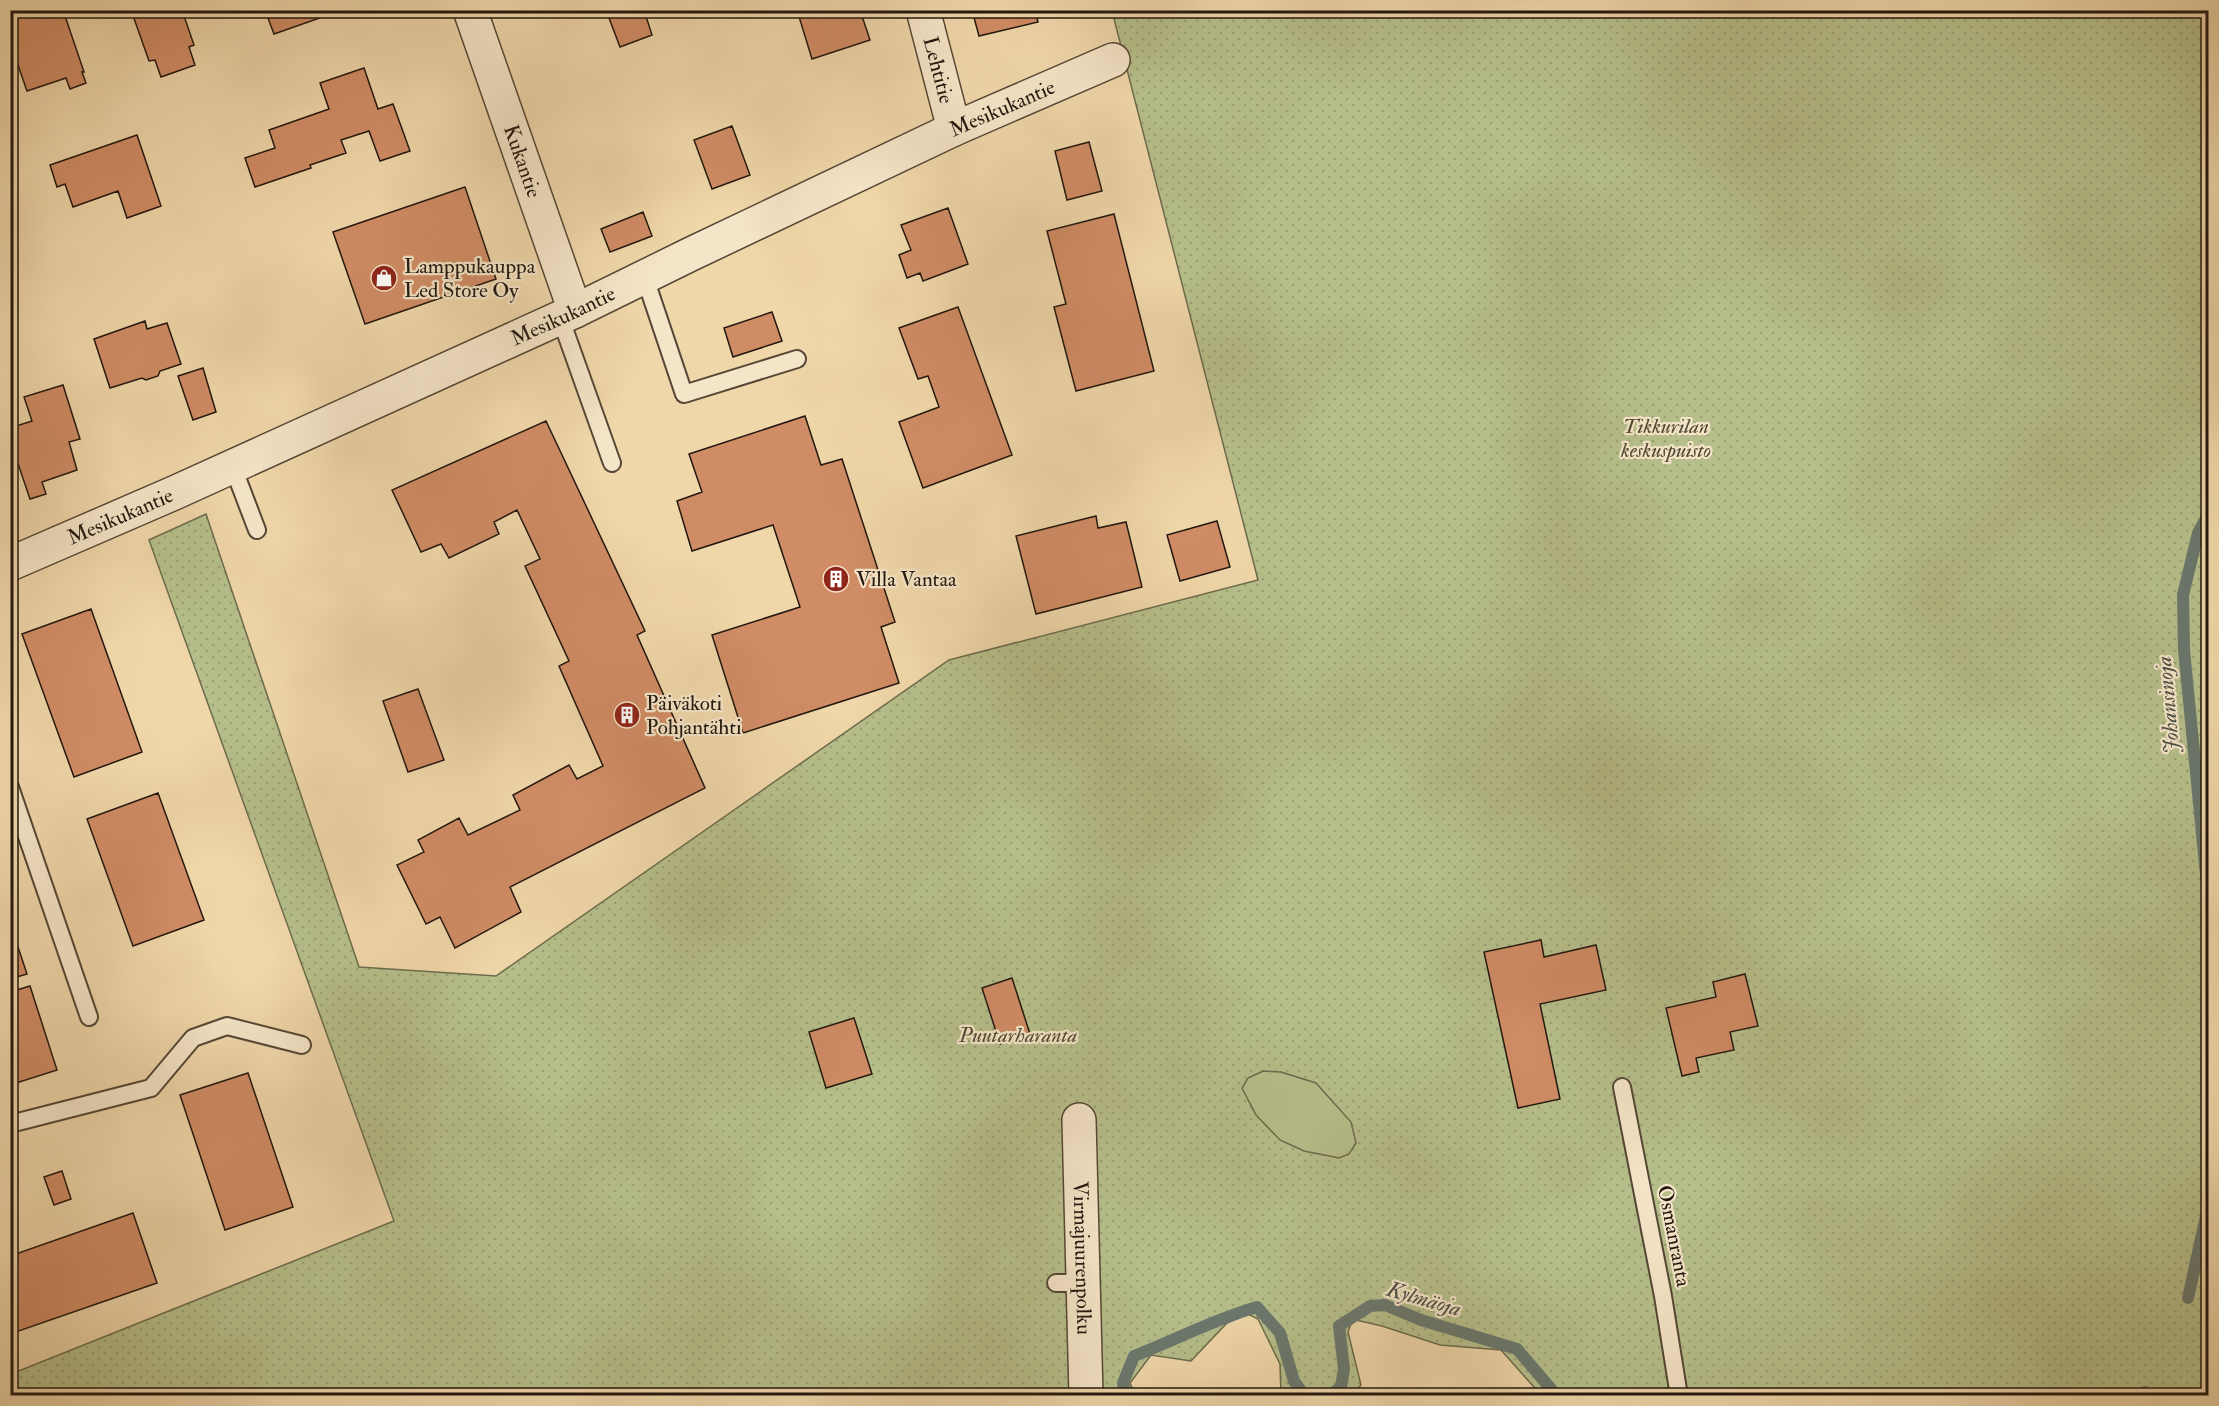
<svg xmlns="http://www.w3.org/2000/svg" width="2219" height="1406" font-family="'IM FELL Double Pica',serif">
<defs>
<pattern id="grass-dots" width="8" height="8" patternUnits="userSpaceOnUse" patternTransform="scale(1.5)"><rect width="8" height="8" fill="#b6bf8b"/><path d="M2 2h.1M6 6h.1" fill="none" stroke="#9ca377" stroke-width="1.8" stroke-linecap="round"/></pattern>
</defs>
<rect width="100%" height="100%" fill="#f0d7aa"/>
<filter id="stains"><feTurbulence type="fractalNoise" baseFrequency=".00333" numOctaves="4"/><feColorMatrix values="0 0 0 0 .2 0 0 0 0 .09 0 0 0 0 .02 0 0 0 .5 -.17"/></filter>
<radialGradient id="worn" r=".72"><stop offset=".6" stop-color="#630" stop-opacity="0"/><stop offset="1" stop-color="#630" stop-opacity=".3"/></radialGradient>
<path fill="url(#grass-dots)" stroke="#6c6b4c" stroke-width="1.5" d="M1112 11H2208V1395H1541L1501 1350 1440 1345 1382 1326 1356 1320 1351 1324 1348 1332 1361 1385 1351 1395H1281L1280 1364 1258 1319 1248 1314 1227 1323 1191 1361 1151 1355 1130 1383 1134 1392 1139 1395 11 1396V1374L394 1221 149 540 206 514 359 967 496 976 949 660 1258 580Z"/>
<path fill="#b6bf8b" stroke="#6c6b4c" stroke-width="1.5" d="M1263 1071 1281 1072 1316 1083 1351 1122 1356 1143 1349 1154 1339 1158 1304 1151 1280 1140 1256 1115 1242 1088 1248 1078Z"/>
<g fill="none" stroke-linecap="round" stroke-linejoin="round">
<path stroke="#6a786e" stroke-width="12" d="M2208 515 2198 533 2183 595 2184 650 2208 895
M2188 1298 2208 1207
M1126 1396 1123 1383 1134 1356C1175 1340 1215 1319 1257 1307L1280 1333 1294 1381 1305 1396
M1329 1396 1341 1387 1344 1369 1339 1326 1370 1306 1385 1305 1421 1320 1517 1349 1557 1396
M2144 1396 2145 1392"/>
</g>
<path fill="#d08c65" stroke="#21170e" stroke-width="1.5" d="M33 10H63L84 72H82L86 83 70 89 66 78 27 91 10 42V18Z
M131 10H182L194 45 189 47 195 65 161 77 155 60 149 61Z
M265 10H334V13L274 34Z
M554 10H574L556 17Z
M606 10H644L652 35 620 47Z
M797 10H860L870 40 812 59Z
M972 10H1035L1038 22 979 36Z
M364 68 378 109 393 104 410 151 380 161 369 131 341 140 346 153 310 165 311 168 255 187 245 158 275 148 269 130 329 109 320 83Z
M732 126 750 175 712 189 694 140Z
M137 135 161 206 127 218 118 191 73 207 65 184 57 187 50 165Z
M1089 142 1102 191 1067 200 1055 151Z
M465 187 496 279 365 324 333 232Z
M948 208 968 264 923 281 920 273 907 278 899 255 911 250 901 225Z
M643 212 652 236 610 252 601 229Z
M1114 214 1154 371 1076 391 1054 307 1066 304 1047 231Z
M958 307 1012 455 923 488 899 422 939 407 928 376 918 379 899 328Z
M772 312 782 341 733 357 724 328Z
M145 321 147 329 167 323 181 364 160 371 158 376 146 380 142 378 110 388 94 339Z
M203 368 216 412 193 420 178 376Z
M63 385 80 439 69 442 77 470 42 482 46 494 30 499 10 440V428L32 421 24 397Z
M805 416 821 465 842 459 895 622 881 627 899 683 743 733 712 635 800 607 773 525 692 551 677 501 702 492 689 454Z
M546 421 645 631 637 635 705 788 510 887 521 912 455 948 440 917 426 924 397 865 424 852 418 840 459 818 468 835 520 810 513 795 569 765 577 779 603 766 559 666 569 661 525 566 540 559 517 510 494 522 499 534 449 558 441 544 421 552 392 490Z
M1096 516 1098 528 1126 522 1142 587 1036 614 1016 536Z
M1217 521 1230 567 1180 581 1167 535Z
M91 609 142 752 74 777 22 634Z
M418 689 444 760 408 772 383 701Z
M158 793 204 920 133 946 87 819Z
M10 923 27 974 10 979Z
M1541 940 1544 957 1596 945 1606 990 1540 1004 1560 1099 1518 1108 1484 952Z
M1745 974 1758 1026 1730 1032 1734 1050 1696 1058 1699 1072 1682 1076 1666 1008 1716 997 1713 982Z
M1012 978 1030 1034 1000 1044 982 988Z
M30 986 57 1070 10 1085V992Z
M854 1018 872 1074 826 1088 809 1032Z
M248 1073 293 1207 225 1230 180 1095Z
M10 1157 18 1180 10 1182Z
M62 1171 71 1199 54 1205 44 1177Z
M133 1213 157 1283 10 1334V1256Z"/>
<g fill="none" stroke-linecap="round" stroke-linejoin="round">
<defs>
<path id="service" d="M645 278 684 394 797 359
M560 317 612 463
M233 467 257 530
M10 787 89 1017
M1622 1087 1663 1296 1679 1396
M10 1124 151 1088 193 1038 227 1026 302 1045
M1056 1283H1083"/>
<g id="minor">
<path id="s1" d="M470 10 575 311"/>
<path id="s2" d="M923 10 954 129"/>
<path id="s3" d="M10 564 174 493 575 311 691 254 954 129 1113 60"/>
<path id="s4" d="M1079 1120 1086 1396"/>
</g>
</defs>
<use href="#service" stroke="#554735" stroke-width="20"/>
<use href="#minor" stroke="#554735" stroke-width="36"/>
<use href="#service" stroke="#f5e5c8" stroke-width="16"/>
<use href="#minor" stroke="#f5e5c8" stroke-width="33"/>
</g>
<defs>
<symbol id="shop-disc" viewBox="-11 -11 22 22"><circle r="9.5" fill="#8f2418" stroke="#f5e5c8"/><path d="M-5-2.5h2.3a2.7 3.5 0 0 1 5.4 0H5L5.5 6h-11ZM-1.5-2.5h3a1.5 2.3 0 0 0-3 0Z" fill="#fff"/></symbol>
<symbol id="building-disc" viewBox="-11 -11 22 22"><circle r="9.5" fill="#8f2418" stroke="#f5e5c8"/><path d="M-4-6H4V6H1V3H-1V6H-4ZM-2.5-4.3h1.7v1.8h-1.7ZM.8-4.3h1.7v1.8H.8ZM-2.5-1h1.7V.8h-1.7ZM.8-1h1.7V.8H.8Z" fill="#fff"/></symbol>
</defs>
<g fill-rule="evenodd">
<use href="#shop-disc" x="369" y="263" width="30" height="30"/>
<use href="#building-disc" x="821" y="564" width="30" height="30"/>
<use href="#building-disc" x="612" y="700" width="30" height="30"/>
</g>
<g text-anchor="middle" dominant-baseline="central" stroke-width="4.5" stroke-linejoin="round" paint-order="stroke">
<g font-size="21" fill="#21170e" stroke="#f5e5c8">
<text stroke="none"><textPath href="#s2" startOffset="62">Lehtitie</textPath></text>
<text stroke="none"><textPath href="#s3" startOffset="1092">Mesikukantie</textPath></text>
<text stroke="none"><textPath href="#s1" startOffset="160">Kukantie</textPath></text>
<text stroke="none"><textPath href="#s3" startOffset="606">Mesikukantie</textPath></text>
<text stroke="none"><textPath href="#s3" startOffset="120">Mesikukantie</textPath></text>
<text transform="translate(1674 1236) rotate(79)">Osmanranta</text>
<text stroke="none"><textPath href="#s4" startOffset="138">Virmajuurenpolku</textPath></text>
</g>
<g font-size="21" fill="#21170e" stroke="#f5e5c8" text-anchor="start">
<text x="404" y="266">Lamppukauppa<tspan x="404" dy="24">Led Store Oy</tspan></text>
<text x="856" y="579">Villa Vantaa</text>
<text x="646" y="703">Päiväkoti<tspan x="646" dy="24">Pohjantähti</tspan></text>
</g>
<g font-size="21" font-style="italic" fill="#4e4934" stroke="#f5e5c8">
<text x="1666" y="426">Tikkurilan<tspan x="1666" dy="24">keskuspuisto</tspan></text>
<text x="1018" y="1035">Puutarharanta</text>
</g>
<g font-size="22" font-style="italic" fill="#4c4f46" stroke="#f5e5c8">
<text transform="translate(2168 705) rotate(-95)">Johansinoja</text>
<text transform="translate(1424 1299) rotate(16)">Kylmäoja</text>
</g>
</g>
<rect width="2219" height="1406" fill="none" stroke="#f0d7aa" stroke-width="36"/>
<rect x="12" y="12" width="2195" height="1382" fill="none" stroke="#21170e" stroke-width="3"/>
<rect x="18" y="18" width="2183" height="1370" fill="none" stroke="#21170e" stroke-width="1.5"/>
<rect width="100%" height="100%" filter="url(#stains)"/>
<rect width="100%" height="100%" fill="url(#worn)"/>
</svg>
